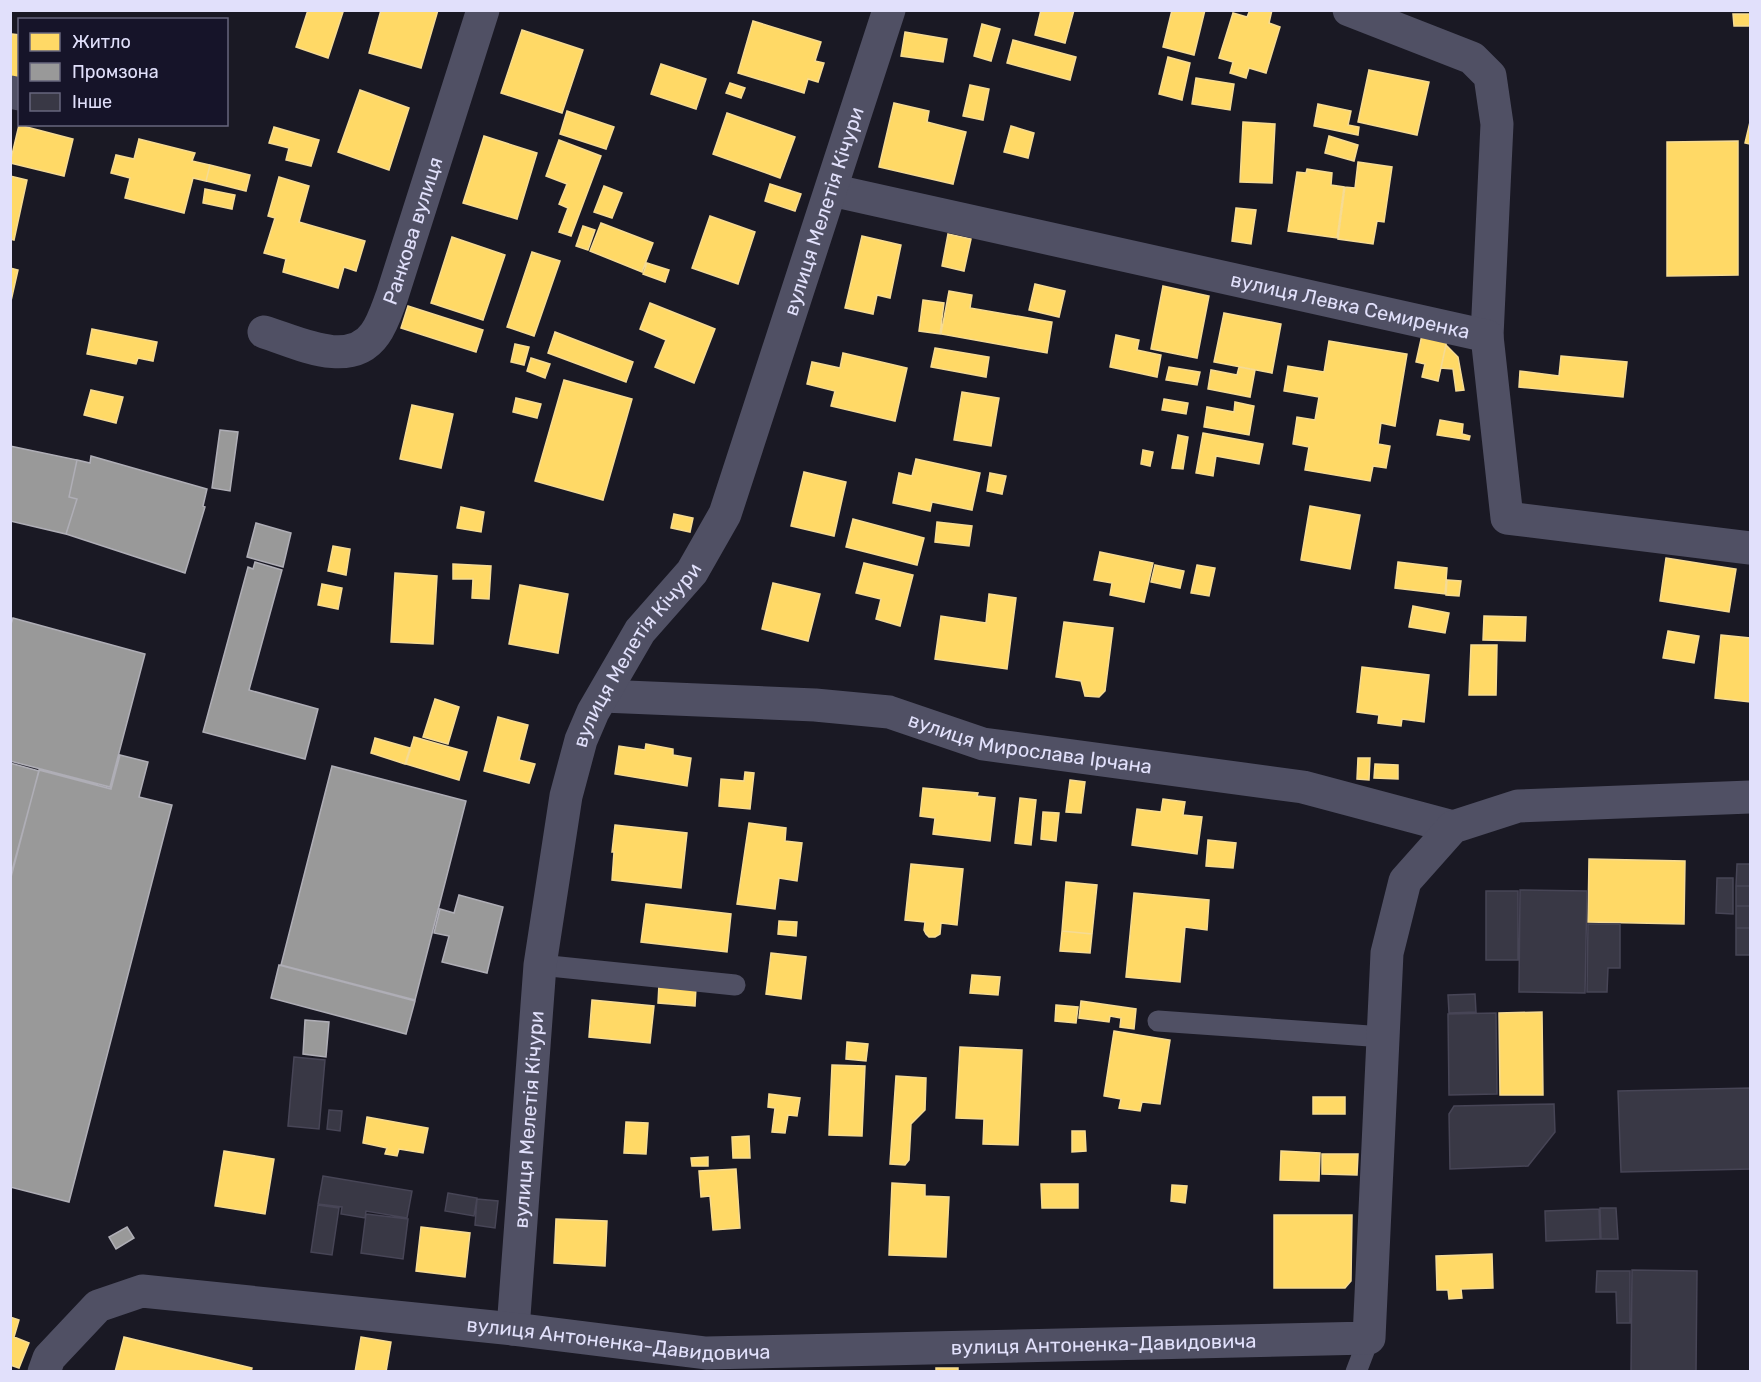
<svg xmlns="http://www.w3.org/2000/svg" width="1761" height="1382" font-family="Rubik,sans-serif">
<rect width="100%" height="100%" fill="#1a1924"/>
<path fill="#ffd966" stroke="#f6db93" stroke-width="1.5" d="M308 10H337L343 12 328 58 296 47Z
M381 10H438L421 68 369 53Z
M1041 10H1074L1065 43 1035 35Z
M1172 10H1205L1194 55 1163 47Z
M1250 10H1272L1269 23 1280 27 1266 73 1249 68 1246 78 1230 73 1233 62 1219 58 1233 13 1247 17Z
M1733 14H1750V26H1734Z
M753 21 821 42 815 61 824 63 818 82 808 79 804 93 738 73Z
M982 24 1000 29 991 61 974 56Z
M522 30 583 50 562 113 501 93Z
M905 32 947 39 943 62 901 56Z
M12 34 20 35V79L10 77V41Z
M1013 40 1076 57 1070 80 1007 63Z
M1168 57 1190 63 1182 100 1159 94Z
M661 64 706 79 696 109 651 94Z
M1369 70 1429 82 1417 135 1358 122Z
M1196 78 1234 84 1230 110 1192 104Z
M730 83 745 88 741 98 726 93Z
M970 85 989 89 983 120 963 116Z
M360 90 409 108 389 170 338 152Z
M894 103 929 111 927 122 966 132 953 184 879 167Z
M1318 104 1351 111 1348 125 1359 127 1358 135 1314 126Z
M567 111 614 127 606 149 560 134Z
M727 113 795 137 780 178 713 154Z
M1243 122 1275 124 1272 183 1240 182Z
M1750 122V144L1745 143Z
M19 125 73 139 64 176 10 163Z
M1011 126 1034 133 1028 158 1004 152Z
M274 127 319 140 311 166 286 160 289 148 269 143Z
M484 136 537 153 517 219 463 203Z
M1329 136 1358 145 1354 161 1325 153Z
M139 139 195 153 192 161 210 165 206 181 193 178 184 213 125 198 130 178 111 173 116 155 134 159Z
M559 140 601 156 571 236 559 232 568 208 559 204 567 184 546 176Z
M1738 141V275L1667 276V142Z
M1358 162 1392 167 1384 222 1377 221 1373 244 1338 239 1345 187 1355 188Z
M210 165 250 175 246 191 206 181Z
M1307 169 1332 173 1331 185 1344 187 1337 238 1288 231 1297 172 1306 173Z
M10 176 27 180 14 240 10 239Z
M279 177 309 186 299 222 365 241 356 271 344 267 338 288 283 272 286 259 264 253 275 218 268 216Z
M770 184 801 194 795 211 765 201Z
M604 186 622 193 612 218 594 212Z
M205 189 235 195 232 209 203 203Z
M1236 208 1256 210 1251 244 1232 241Z
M710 216 755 232 738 284 692 268Z
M601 223 653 243 642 272 590 251Z
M583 226 595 230 588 250 576 246Z
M948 234 971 239 964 271 942 266Z
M862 236 901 245 890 298 877 295 873 314 845 308Z
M452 237 505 255 483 320 431 303Z
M532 252 560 261 534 336 507 327Z
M647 263 669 270 665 282 643 274Z
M10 268 18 270 11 301H10Z
M1035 284 1065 291 1059 317 1029 310Z
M1163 286 1209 296 1197 358 1151 349Z
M949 291 972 295 970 308 1052 322 1047 353 941 334Z
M923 300 944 303 940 334 919 331Z
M650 303 715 329 694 383 655 367 666 340 640 329Z
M408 306 483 330 476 352 401 328Z
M1224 313 1281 324 1272 373 1214 362Z
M92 329 157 342 153 361 138 358 136 364 87 354Z
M555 332 633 362 626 382 548 353Z
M1116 335 1139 340 1137 350 1161 355 1157 377 1110 367Z
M1422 335 1447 340 1438 381 1422 377 1425 364 1416 362Z
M1329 341 1407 354 1395 426 1381 423 1378 444 1390 446 1386 468 1373 466 1370 481 1305 470 1309 447 1293 444 1297 417 1315 420 1319 397 1284 391 1288 366 1324 372Z
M515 344 529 347 524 365 511 362Z
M1446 345 1458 357 1464 390 1456 391 1453 369 1441 368Z
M935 348 989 357 986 377 931 367Z
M843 353 907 368 895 421 831 406 835 391 807 384 812 362 840 368Z
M1561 356 1627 362 1623 397 1519 387 1520 371 1559 376Z
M531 358 550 364 545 378 527 371Z
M1169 367 1200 372 1197 385 1166 380Z
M1239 367 1255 370 1250 397 1208 389 1211 370 1237 375Z
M564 380 632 399 603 500 535 481Z
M91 390 123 397 116 423 84 415Z
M962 392 999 398 991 446 954 440Z
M516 398 541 404 537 418 513 412Z
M1164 399 1188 403 1186 414 1162 410Z
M1235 402 1254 406 1249 435 1204 427 1207 407 1234 412Z
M412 405 453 414 441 468 400 459Z
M1440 420 1463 424 1462 434 1470 436 1469 440 1437 435Z
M1203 433 1263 444 1259 464 1216 456 1213 476 1196 473Z
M1178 435 1188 437 1183 469 1172 468Z
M1143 450 1153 452 1150 466 1141 464Z
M916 459 980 473 972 510 932 502 930 511 893 503 899 473 912 476Z
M804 472 846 482 834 536 791 526Z
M990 473 1006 476 1002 494 987 491Z
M1310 506 1360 515 1350 569 1301 560Z
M461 507 484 512 481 532 457 528Z
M674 514 693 518 690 532 671 528Z
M853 519 924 538 917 565 846 547Z
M937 522 972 526 969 546 935 542Z
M333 546 350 549 346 575 328 571Z
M1100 552 1153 563 1144 602 1110 595 1112 583 1094 580Z
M1666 558 1736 569 1729 612 1660 601Z
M1398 562 1447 568 1445 594 1395 588Z
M864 563 913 575 900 626 876 619 881 599 856 593Z
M453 564 491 566 489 599 472 598 473 579H453Z
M1155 565 1184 571 1180 588 1151 582Z
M1197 565 1215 568 1209 596 1191 593Z
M395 573 437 576 433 644 391 642Z
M1447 580 1461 581 1459 596 1446 595Z
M773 583 820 594 808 641 762 629Z
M322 584 342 588 338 609 318 605Z
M520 585 568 594 558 653 509 644Z
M989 594 1016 598 1007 669 935 659 941 616 986 623Z
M1413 606 1449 613 1445 633 1409 627Z
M1484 616 1526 617 1525 641 1483 640Z
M1064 622 1113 628 1105 691 1099 697 1085 696 1081 681 1056 677Z
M1668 631 1699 636 1694 663 1663 658Z
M1721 635 1750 638V702L1715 698Z
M1471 645H1497L1496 695H1469Z
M1362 667 1429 675 1424 722 1402 719 1401 726 1378 723 1379 715 1357 712Z
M435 699 459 707 448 744 423 737Z
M498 717 528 725 519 760 535 764 529 783 484 771Z
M414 737 467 752 459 780 406 764Z
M375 738 410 748 405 764 371 753Z
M646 744 673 749V755L691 758 687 786 615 774 619 746 645 750Z
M1358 758H1370L1369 780 1357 779Z
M1375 764 1398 765V779L1374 778Z
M745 772 754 773 750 809 719 806 721 779 744 781Z
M1070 780 1085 782 1081 813 1066 812Z
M923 788 978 793 977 796 995 798 990 841 933 834 935 818 920 816Z
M1020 798 1036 800 1031 845 1015 843Z
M1163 799 1185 802 1183 815 1202 817 1197 854 1132 845 1137 809 1161 812Z
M1043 812 1059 813 1056 841 1041 839Z
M749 823 786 828 785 841 802 843 797 881 779 878 775 909 737 904Z
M615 825 687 833 681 888 612 880 614 852H612Z
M1208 840 1236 843 1233 868 1206 866Z
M1589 859 1685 861 1684 924 1588 922Z
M911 864 963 869 957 925 941 923 940 934 935 937H929L926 934 924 930 925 922 905 920Z
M1066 882 1097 885 1092 934 1062 931Z
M1134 893 1209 900 1207 930 1185 927 1180 982 1126 977Z
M646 904 731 914 727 952 641 942Z
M779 921 797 922 796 936 778 934Z
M1062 931 1092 934 1090 953 1060 951Z
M771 953 806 957 801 999 766 994Z
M972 975 1000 977 998 995 970 993Z
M659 984 696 987 695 1006 658 1003Z
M592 1000 654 1006 650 1043 589 1037Z
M1081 1001 1136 1009 1134 1029 1120 1027 1121 1018 1110 1016 1109 1022 1079 1018Z
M1056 1005 1078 1007 1076 1023 1055 1021Z
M1542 1012 1543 1095H1500L1499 1013Z
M1114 1031 1170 1040 1160 1104 1142 1102 1140 1111 1119 1108 1121 1099 1104 1096Z
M847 1042 868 1044 866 1061 846 1059Z
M960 1047 1022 1050 1018 1145 983 1144 984 1119 956 1118Z
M832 1065 865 1066 862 1136 829 1135Z
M896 1076 926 1078 925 1110 911 1124 909 1160 905 1165 890 1164Z
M769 1094 800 1098 797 1116 788 1115 785 1133 772 1132 775 1108 768 1107Z
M1313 1097H1345V1114H1313Z
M367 1117 428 1128 423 1153 399 1149 397 1156 385 1154 387 1148 363 1143Z
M626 1122 648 1123 646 1154 624 1153Z
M1072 1131H1085L1086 1151 1072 1152Z
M749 1136 750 1158H733L732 1137Z
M224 1151 274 1159 265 1214 215 1206Z
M1281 1151 1320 1153 1319 1181 1280 1180Z
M1322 1154H1358L1357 1175 1322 1174Z
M708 1157V1166H692L691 1158Z
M736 1169 740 1228 713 1230 710 1196 701 1197 699 1171Z
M892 1183 925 1185V1196L949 1197 946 1257 889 1255Z
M1041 1184H1078V1208H1042Z
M1172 1185 1187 1186 1185 1203 1171 1201Z
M1274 1215H1352L1351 1281 1345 1288H1274Z
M556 1219 607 1221 605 1266 554 1263Z
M421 1227 470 1233 465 1277 416 1271Z
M1492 1254 1493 1288 1461 1289 1462 1298 1449 1299 1448 1290H1437L1436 1256Z
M10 1317 19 1320 14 1337 29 1343 19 1368 10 1365Z
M124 1337 252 1368 251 1372H115Z
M361 1337 391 1342 386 1372H355Z
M936 1368H958V1372H936Z"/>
<path fill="#999" stroke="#afaeb6" stroke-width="1.5" d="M220 430 238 432 230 491 212 488Z
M10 446 77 460 69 497 77 499 66 534 10 521Z
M91 456 207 489 203 506 205 507 185 573 66 534 77 499 69 497 77 460 90 463Z
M256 523 291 533 283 567 247 557Z
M255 562 282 570 249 690 318 709 305 759 203 732 248 567 253 569Z
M13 618 145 654 110 787 10 761V627Z
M120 755 148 762 139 797 172 805 69 1202 10 1187V881L39 770 111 789Z
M10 763 39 771 10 878Z
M332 766 466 801 415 1000 281 965Z
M459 895 503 907 487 973 442 962 449 936 434 933 440 909 454 913Z
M279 965 415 1001 406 1034 271 998Z
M305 1020 329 1022 326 1057 303 1054Z
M127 1227 134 1238 116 1249 109 1237Z"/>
<path fill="#393845" stroke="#474556" stroke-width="1.5" d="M1737 864H1750V886H1736Z
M1717 878H1733V914L1716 913Z
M1736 886H1750V906H1736Z
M1520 890 1587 891 1585 993 1519 992Z
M1486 891H1518V960H1486Z
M1736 906H1750V928H1736Z
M1588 924H1620V968H1608L1607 992H1587Z
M1736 928H1750V955H1736Z
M1475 994 1476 1012 1449 1013 1448 995Z
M1496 1013 1497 1094 1449 1095 1448 1014Z
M294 1057 325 1060 319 1129 288 1126Z
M1750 1088V1169L1621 1172 1618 1091Z
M1554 1104 1555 1132 1528 1166 1450 1169 1449 1114 1454 1106Z
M329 1110 342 1111 340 1131 327 1129Z
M323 1176 412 1191 407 1218 366 1211 365 1218 341 1214 342 1207 318 1204Z
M448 1193 477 1198 474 1216 445 1211Z
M477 1199 498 1201 495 1228 475 1225Z
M318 1205 339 1208 332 1255 311 1252Z
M1600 1208H1616L1618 1239H1601Z
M1599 1209 1600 1239 1546 1241 1545 1211Z
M366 1214 408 1219 403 1259 361 1253Z
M1632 1270 1697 1271 1696 1372H1631Z
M1597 1271H1630V1323H1617L1616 1292H1596Z"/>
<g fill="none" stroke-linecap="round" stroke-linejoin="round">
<path stroke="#505064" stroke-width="21" d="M540 965 735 985
M1158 1021 1384 1037
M1356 1372 1369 1338"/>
<g stroke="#505064" stroke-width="33">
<path d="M1349 10 1472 58 1490 76 1497 124 1487 336"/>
<path d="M10 92 20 94"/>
<path id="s1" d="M831 190 1487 336 1507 518 1750 548"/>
<path id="s2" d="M264 332C297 342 350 370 375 334 383 323 387 309 392 296L483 10"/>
<path id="s3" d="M603 696 815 705 889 712 983 744 1303 787 1453 827"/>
<path id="s4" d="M513 1329 540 965 566 796 581 740 593 712 640 631 692 572 725 514 889 10"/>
<path id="s5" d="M44 1372 49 1358 98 1306 142 1291 513 1329 706 1353 1369 1338 1387 953 1405 881 1453 827 1518 806 1750 797"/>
</g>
</g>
<g text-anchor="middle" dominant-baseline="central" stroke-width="6" stroke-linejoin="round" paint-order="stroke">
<g font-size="20" fill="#e1e0fb" stroke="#161429">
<text stroke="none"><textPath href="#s4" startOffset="1182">вулиця Мелетія Кічури</textPath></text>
<text stroke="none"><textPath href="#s2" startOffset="230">Ранкова вулиця</textPath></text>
<text stroke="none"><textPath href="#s1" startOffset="532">вулиця Левка Семиренка</textPath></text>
<text stroke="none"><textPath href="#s4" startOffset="696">вулиця Мелетія Кічури</textPath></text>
<text stroke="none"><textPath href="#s3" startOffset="432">вулиця Мирослава Ірчана</textPath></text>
<text stroke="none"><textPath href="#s4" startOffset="210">вулиця Мелетія Кічури</textPath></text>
<text stroke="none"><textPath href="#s5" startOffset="612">вулиця Антоненка-Давидовича</textPath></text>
<text stroke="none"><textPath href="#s5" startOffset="1098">вулиця Антоненка-Давидовича</textPath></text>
</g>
</g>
<rect width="1761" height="1382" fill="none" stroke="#e1e0fb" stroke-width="24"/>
<rect x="18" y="18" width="210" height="108" fill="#161429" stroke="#67667d" stroke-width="1.5"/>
<rect x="30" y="33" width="30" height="18" fill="#ffd966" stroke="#67667d" stroke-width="1.5"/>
<text x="72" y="48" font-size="18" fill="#e1e0fb">Житло</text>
<rect x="30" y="63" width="30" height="18" fill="#999999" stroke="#67667d" stroke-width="1.5"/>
<text x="72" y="78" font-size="18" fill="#e1e0fb">Промзона</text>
<rect x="30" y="93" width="30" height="18" fill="#393845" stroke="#67667d" stroke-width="1.5"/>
<text x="72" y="108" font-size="18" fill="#e1e0fb">Інше</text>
</svg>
